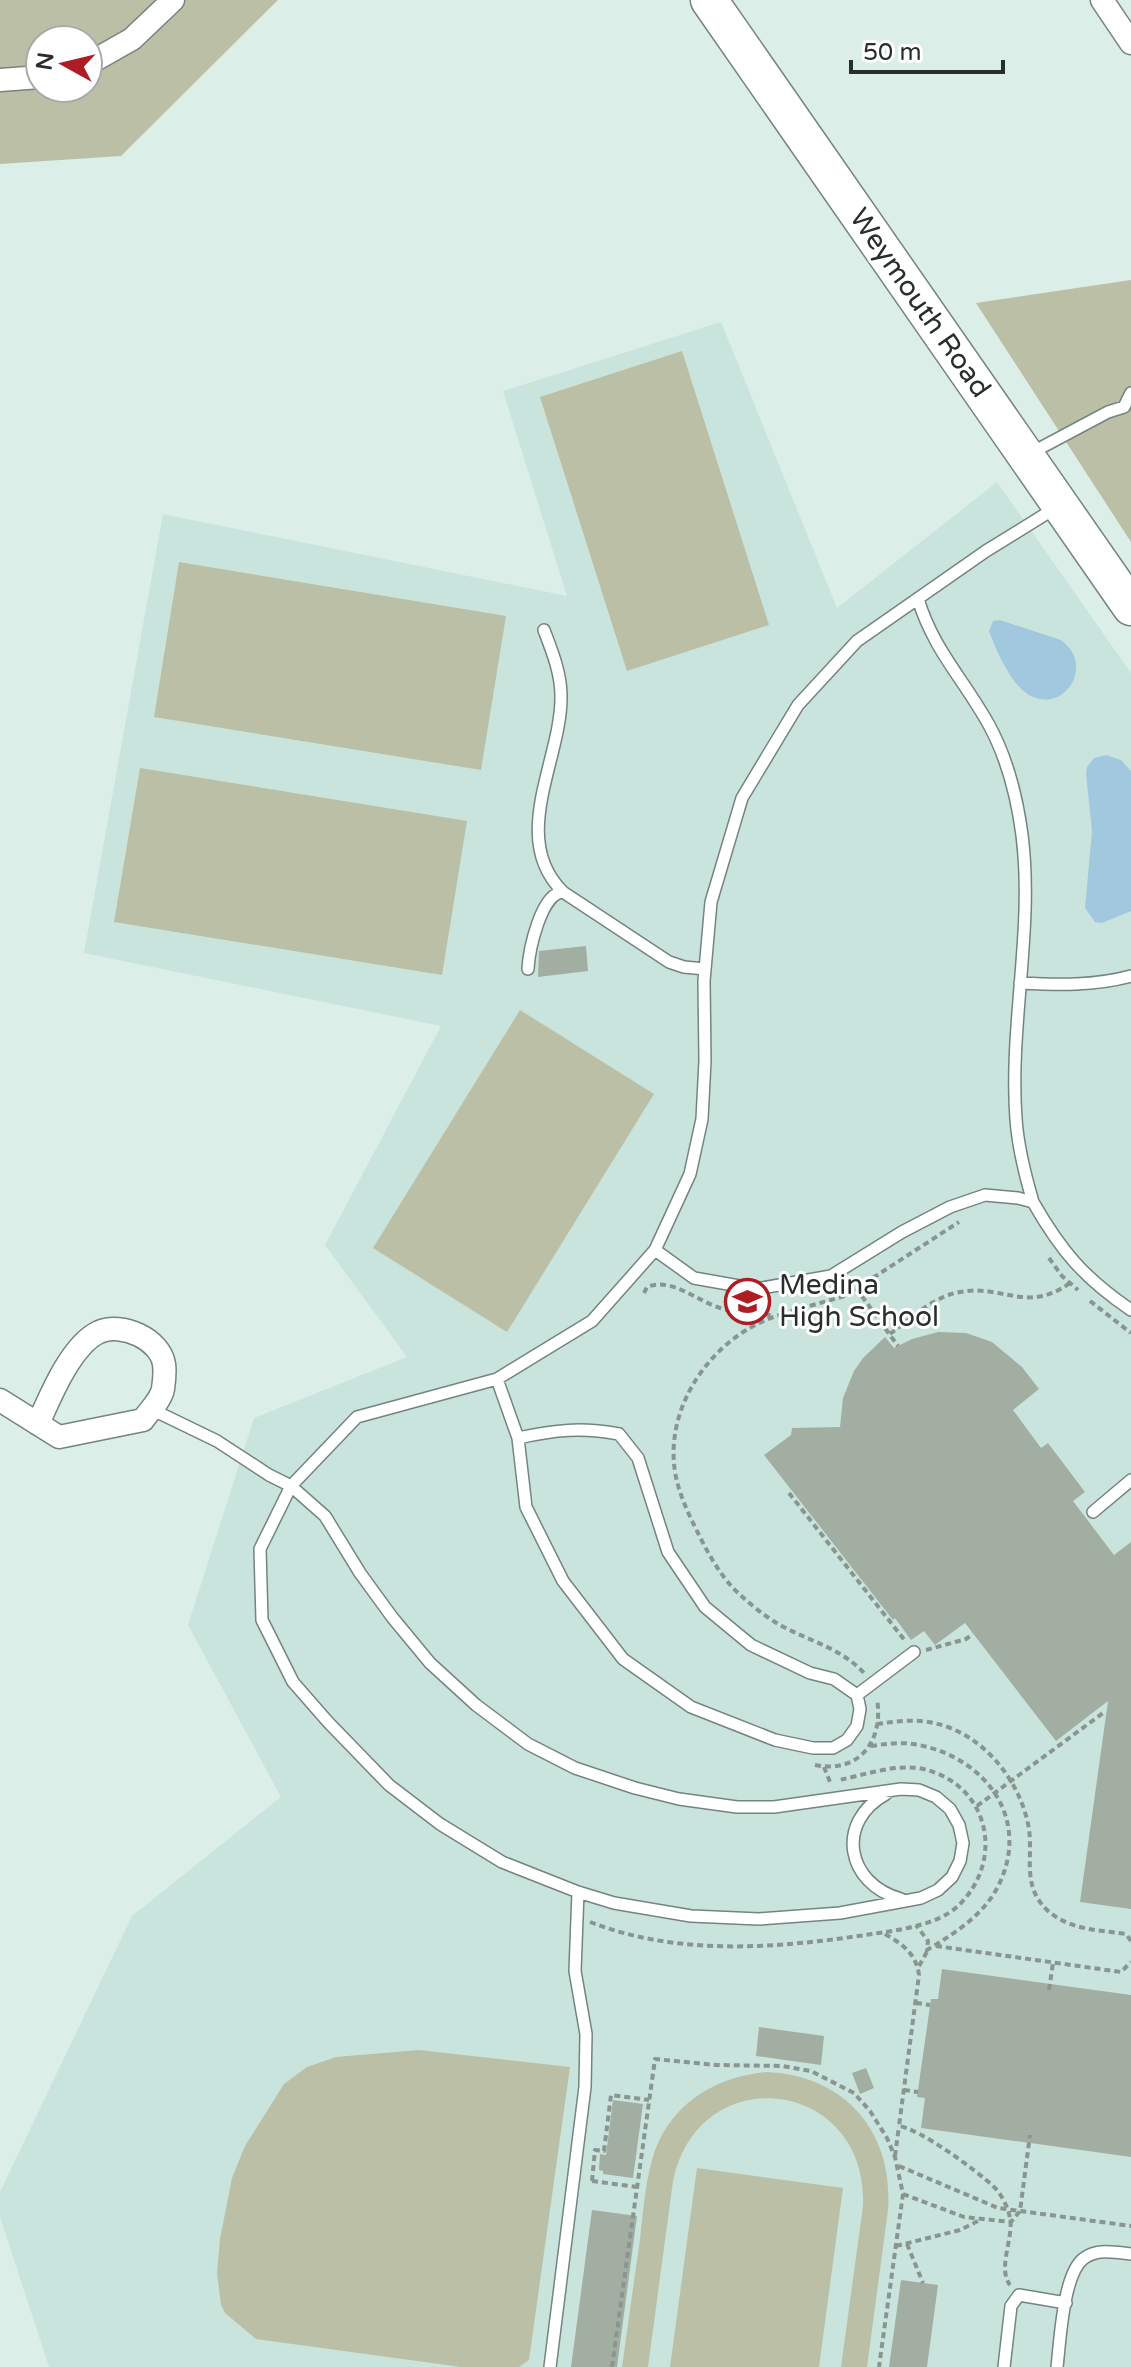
<svg xmlns="http://www.w3.org/2000/svg" width="1131" height="2367" font-family="'Varela Round',sans-serif">
<rect width="100%" height="100%" fill="#dceee8"/>
<path fill="#c9e4dc" d="M721 322 837 608 997 482 1131 673V2367H49L0 2217V2192L132 1916 281 1797 188 1625 254 1418 407 1357 325 1245 441 1026 84 953 163 514 567 596 503 391Z"/>
<path fill="#bbbfa5" fill-rule="evenodd" d="M0 0H278L121 156 0 164ZM40 40H88V88H40Z
M1131 280V542L976 303Z
M682 351 769 625 627 671 540 397Z
M179 562 506 616 481 770 154 717Z
M140 768 467 821 442 975 114 922Z
M520 1010 654 1094 507 1332 373 1248Z
M419 2050 570 2067 529 2360 519 2367H461L256 2339 225 2313 221 2305 217 2273 220 2239 232 2178 245 2146 284 2084 307 2067 336 2057Z
M766 2072C844 2075 894 2131 888 2210L867 2367H841L863 2206C869 2079 699 2056 673 2181L648 2367H622C628 2324 634 2282 640 2239 643 2213 645 2185 652 2160 667 2106 713 2077 766 2072Z
M697 2168 843 2188 819 2367H670Z"/>
<path fill="#a2c8e0" d="M1000 620 1061 640C1096 665 1064 715 1029 695 1011 685 996 650 989 631L993 621Z
M1106 755 1121 760 1131 771V911L1102 923 1095 922 1085 908 1092 831 1086 774 1087 767 1094 758Z"/>
<path fill="#a3aea3" d="M586 946 588 971 538 977 539 951Z
M938 1332 966 1333 992 1342 1022 1367 1039 1389 1013 1410 1041 1448 1048 1443 1085 1492 1073 1501 1114 1555 1131 1542V1909L1080 1902 1108 1701 1056 1741 965 1623 935 1645 924 1631 911 1640 895 1618 893 1620 764 1455 791 1435 792 1428 840 1427 843 1398 854 1371 863 1358 885 1337 894 1348 912 1339Z
M942 1969 1131 1995V2157L921 2128 925 2098 917 2097 931 1999H938Z
M759 2027 824 2036 821 2065 756 2056Z
M866 2068 874 2088 860 2094 852 2073Z
M613 2100 643 2104 633 2178 603 2174V2171L599 2170 600 2154 606 2155Z
M592 2210 637 2216 617 2367H571Z
M901 2280 938 2285 927 2367H889Z"/>
<g fill="none" stroke-linecap="round" stroke-linejoin="round">
<defs>
<path id="service" d="M1031 453 1108 412 1124 407 1131 393
M544 630C552 651 561 673 561 696 562 759 508 838 563 892L669 962 684 967 705 969
M528 969C529 950 541 893 563 892
M1020 983C1058 985 1094 986 1131 976
M1033 1202C1061 1251 1084 1278 1131 1310
M655 1250 694 1278 756 1289 831 1276 902 1232 950 1207 985 1195 1018 1198 1033 1202C1025 1175 1018 1148 1016 1119 1009 1025 1034 929 1022 835 1017 797 1007 758 989 725 963 678 934 651 918 599
M497 1379 518 1438 526 1507 563 1581 623 1659 691 1707 775 1740 813 1748H833L847 1740 857 1726 860 1709 857 1695 834 1679 810 1673 751 1645 705 1607 668 1552 638 1458 619 1434C581 1427 555 1430 518 1438
M151 1409 217 1441 269 1475 291 1486 325 1516 360 1573 392 1617 430 1663 476 1705 528 1744 575 1768 635 1788 679 1799 737 1807H774L901 1789 919 1790 936 1797 950 1809 959 1825 963 1843 960 1861 952 1877 938 1890 921 1898 840 1913 759 1919 691 1916 614 1903 578 1892 502 1862 440 1824 389 1785 328 1722 293 1682 262 1620 260 1549 291 1486 357 1417 497 1379 592 1321 655 1250 690 1174 702 1119 705 1061 704 981 711 902 742 798 798 705 857 641 986 551 1057 507
M1093 1512 1131 1480
M857 1695 914 1652
M886 1794C835 1822 846 1884 901 1899
M550 2367 585 2087 586 2034 575 1971 578 1892
M1004 2367 1011 2306 1019 2295 1066 2303
M1057 2367C1060 2342 1063 2275 1083 2259 1096 2248 1116 2252 1131 2254"/>
<path id="minor" d="M1102 0 1131 43
M88 64 132 39 173 0
M0 80 40 77
M0 1400 59 1437 143 1420C149 1411 161 1400 163 1389 164 1382 165 1371 164 1364 160 1339 122 1322 99 1332 71 1345 50 1397 38 1424"/>
<path id="primary" d="M709 0 1131 607"/>
</defs>
<use href="#service" stroke="#74847f" stroke-width="14"/>
<use href="#minor" stroke="#74847f" stroke-width="25"/>
<use href="#primary" stroke="#74847f" stroke-width="39"/>
<path stroke="#889591" stroke-width="4" stroke-dasharray="6 4" stroke-linecap="butt" d="M1049 1258 1062 1276 1078 1290
M856 1288 898 1346
M644 1293 647 1287C672 1277 697 1301 720 1308 737 1313 754 1314 772 1315
M1090 1301 1131 1333
M781 1314 845 1296 959 1222
M783 1314C717 1332 664 1402 675 1472 679 1495 689 1515 699 1535 709 1555 720 1575 736 1591 749 1603 764 1616 780 1625 809 1641 841 1648 864 1673
M890 1334C912 1318 932 1297 960 1292 1003 1284 1027 1314 1070 1283
M789 1493 906 1642
M926 1650 966 1639 973 1634
M877 1724C891 1722 905 1720 920 1721 976 1725 1020 1776 1029 1829 1033 1858 1022 1885 1046 1909 1068 1930 1098 1930 1126 1934L1131 1941
M871 1746C885 1744 899 1742 913 1744 980 1754 1030 1813 1001 1880 987 1913 957 1932 927 1950L928 1941 916 1925
M815 1765C859 1774 884 1741 877 1699
M824 1767 830 1782
M977 1806 1103 1713
M590 1922C680 1957 779 1948 872 1934 899 1930 938 1925 958 1906 1006 1860 989 1784 923 1769 898 1763 864 1775 839 1780
M885 1934C902 1944 916 1953 919 1975L899 2126C920 2129 976 2170 993 2186 1001 2193 1008 2207 1010 2218 1014 2238 997 2268 1010 2285
M936 1946 1121 1972 1131 1962
M919 1966 928 1950
M1049 1990 1053 1963
M916 2003 930 2005
M904 2090 918 2092
M895 2156 899 2126
M899 2166 998 2208 1131 2226
M592 2181 595 2150 604 2151 611 2095 649 2100
M592 2181 637 2187
M903 2194 964 2217 1011 2222 1020 2211 1030 2135
M907 2244 923 2283
M896 2246 960 2230 982 2219
M612 2367 655 2059 716 2065 782 2066 811 2071 854 2093 870 2111 887 2138 895 2157 903 2194 879 2367"/>
<use href="#service" stroke="#fff" stroke-width="11"/>
<use href="#minor" stroke="#fff" stroke-width="22"/>
<use href="#primary" stroke="#fff" stroke-width="36"/>
</g>
<defs>
<symbol id="school-ring" viewBox="-11 -11 22 22"><circle r="9.5" fill="#fff" stroke="#ae1c24" stroke-width="1.5"/><path d="M0-5L7-2L0 1L-7-2ZM-4 1L0 2.5L4 1V4Q0 6-4 4Z" fill="#ae1c24"/></symbol>
</defs>
<g fill-rule="evenodd">
<use href="#school-ring" x="722" y="1276" width="51" height="51"/>
</g>
<g text-anchor="middle" dominant-baseline="central" stroke-width="6" stroke-linejoin="round" paint-order="stroke">
<g font-size="28" fill="#272e2c" stroke="#fff">
<text transform="translate(920 303) rotate(55)">Weymouth Road</text>
</g>
<g font-size="28" fill="#272e2c" stroke="#fff" text-anchor="start">
<text x="779" y="1285">Medina<tspan x="779" dy="32">High School</tspan></text>
</g>
</g>
<g transform="translate(64 64) rotate(278)"><circle r="38" fill="#ffffff" stroke="#a9abab" stroke-width="2"/>
<path d="M0-6L14 30L0 20L-14 30Z" fill="#ae1c24"/>
<text y="-12" font-size="22" font-weight="bold" text-anchor="middle" fill="#272e2c">N</text>
</g>
<path d="M851 60v12h152v-12" fill="none" stroke="#272e2c" stroke-width="4"/>
<text x="863" y="60" font-size="24" fill="#272e2c" stroke="#ffffff" stroke-width="6" paint-order="stroke">50 m</text>
</svg>
